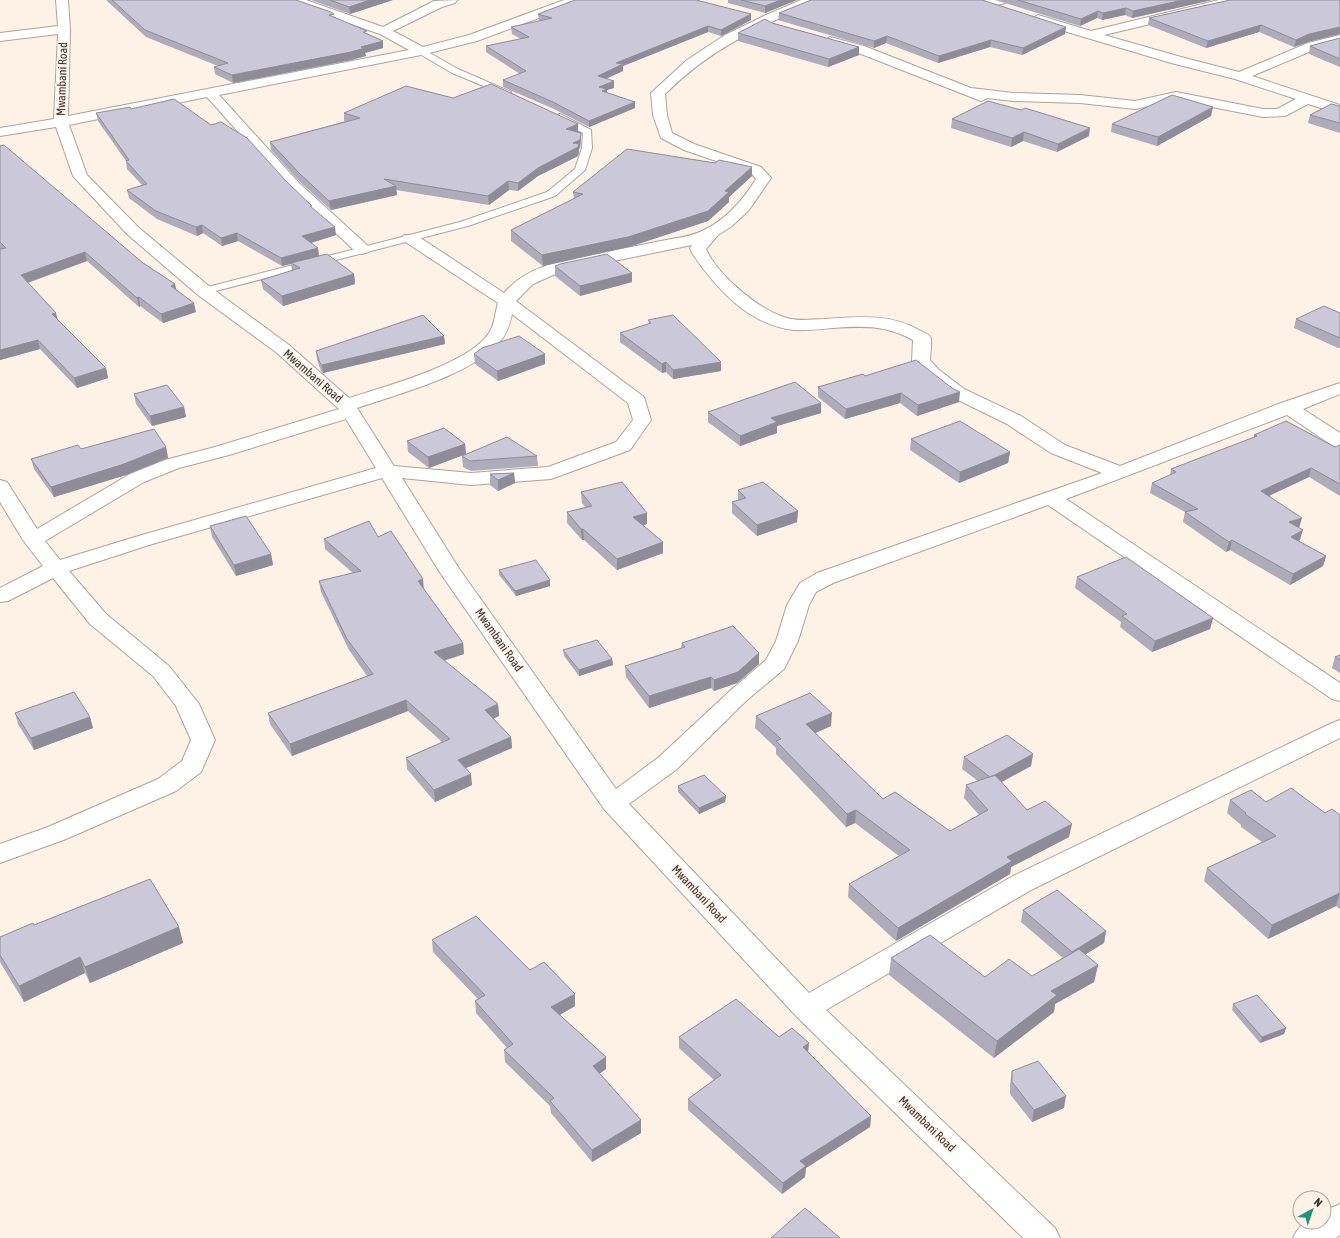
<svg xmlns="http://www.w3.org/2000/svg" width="1340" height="1238" font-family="'Asap Condensed',sans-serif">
<rect width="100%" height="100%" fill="#fef2e7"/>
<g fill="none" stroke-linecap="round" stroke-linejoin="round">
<defs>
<path id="service" d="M421 48 458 69 511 92 506 95 503 94 452 73 418 53V49Z
M560 114 591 130 592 148 585 170 555 196 468 226 204 294 198 291 200 289 460 222 547 192 575 169 582 148 583 133 557 119V115Z"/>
<path id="minor" d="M56 0H68L70 29 68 116 409 50 380 34 290 3 288 0H306L383 27 434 1 457 0 455 3 442 7 393 31 423 47 469 35 564 0H581L579 3 477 41 421 55 219 95 299 183 368 246 370 249 368 252 362 254 356 252 289 189 207 97 69 125 87 175 139 228 210 287 289 345 349 398C384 387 469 364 489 333 495 324 495 312 498 303L404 241 402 238 404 235H416L504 293C529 264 566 260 601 253 621 249 641 245 661 241 675 238 690 237 702 231 726 220 743 200 756 179L751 173 684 150 661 138 653 115 651 93 687 60 725 35 766 15 801 0H818L816 3C760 25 708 51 665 94L667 115 672 133 694 144 761 167 771 178 749 210 732 226 718 235 706 249C717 275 763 314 791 319 802 321 813 319 824 319 857 317 889 313 919 330 923 332 930 334 931 339 932 345 930 354 930 360L938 369 964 389 1021 416 1065 445 1120 466 1281 403 1340 383V394L1303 409 1340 433V448L1333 446 1287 415 1066 499 1340 683V701L1332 699 1048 505 833 583 816 592 809 605 798 641 784 669 747 700 677 769 629 804 809 993 1013 876 1332 723 1340 720V738L1031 890 826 1010 1055 1228 1060 1238H1023L796 1016 604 809 439 571 382 478 149 545 69 571 106 614 169 666 199 704 215 740 201 772 176 791 66 839 0 863V844L48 827 158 779 182 761 191 740 176 706 153 676 90 624 53 578 8 601 0 602V588L43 566 23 540 0 502V480L7 482 37 529 130 474 165 460 215 447 339 409 277 353 198 295 127 234 73 176 56 127 0 136V128L54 119 58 34 0 41V33L58 26ZM692 245 690 248 692 253C716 288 748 325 794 330 807 331 820 329 833 328 864 326 885 325 913 340L912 361 926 377 952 397 1007 424 1051 453 1102 473 817 573 800 583 787 605 776 641 766 660 731 690 659 757 616 789 460 570 402 478 471 485 551 479 630 450 651 420 644 397 516 301 533 284 560 272ZM512 314 628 403 633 420 616 442 548 467 471 473 394 466 357 408C398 394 476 374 502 339 508 331 510 323 512 314ZM346 419 376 468 135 537 60 560 45 541 144 482 179 468 229 455Z
M985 0H1007L1005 3 989 7 983 3Z
M1219 0H1241L1239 3 1104 35 1181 57 1239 72 1308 43 1340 35V43L1316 49 1252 76 1340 105V114L1308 104 1285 116 1263 117 1176 100 1135 109 1080 103 1013 101 987 98 981 101 856 52 826 44 824 41 830 37 864 46 971 88 1013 93 1080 95 1135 101 1176 92 1263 109H1277L1296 99 1235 79 1171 63 1034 22 1032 19 1038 15 1091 31Z
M1340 1204V1235L1336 1238H1293C1301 1221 1307 1222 1324 1222V1211Z"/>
</defs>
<use href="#service" stroke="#afa296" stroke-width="2"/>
<use href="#minor" stroke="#afa296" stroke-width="2"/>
<use href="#service" fill="#fff" fill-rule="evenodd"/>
<use href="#minor" fill="#fff" fill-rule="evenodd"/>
</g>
<path fill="#aeacbb" d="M106 0H296L334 17 367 34 383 48 365 53 366 56 351 60 233 83 215 74 214 67 218 66 146 37Z
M311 0H393L350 14Z
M728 0H797L765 13 728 3Z
M995 0H1212L1132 18 1125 15 1102 20 1097 18 1080 26Z
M1230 0 1308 42 1294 47 1259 32 1206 48 1148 25 1149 18Z
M779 13 1066 27 1065 34 1022 55 990 47 938 63 886 43 874 48 778 20Z
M538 14 751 20 721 36 708 32 623 66V71L606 79 614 88 607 90V92L635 108 589 127 554 109 503 87V80L520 74 486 52V46L521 39 512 34 511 27 541 21 539 20Z
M772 23 859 47V55L828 67 738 41V33Z
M1340 38V67L1309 54 1310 46Z
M453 98 578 124V133H581V142L580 148 579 149V152L578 156 538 176 518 191 509 190 489 205 396 190 397 195 331 210 300 182 271 150 270 142 346 121H344V113Z
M1340 106V133L1308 123 1310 115Z
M131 109 287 182 312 208 336 235 311 243 318 248 319 256 354 274 355 284 283 306 263 289 261 280 292 271 291 264 282 266 238 241 222 246 203 233 197 236 157 219 129 198 127 190 142 185 127 169 126 161 98 121 96 113Z
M1211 116 1157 146 1111 132 1112 124Z
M952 119 1089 136 1057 152 1023 141 1011 147 951 128Z
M0 146 143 263 175 284 176 290 196 312 163 323 140 306 139 307 87 261 28 283 56 313 57 319 106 368 108 378 77 388 40 349 0 360Z
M752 176 729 197V202L708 221 629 247 543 266 511 241V230L574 199 573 192Z
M555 266 632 282 580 296 555 276Z
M1340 313V348H1338L1294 328 1296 319Z
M648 320 721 371 673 379 666 372 662 373 620 342V333L649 324Z
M444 336 445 344 323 373 321 371 317 359 316 351Z
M474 354H545V364L498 381 475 364Z
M865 376 959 402 917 416 900 403 845 419 818 397V387Z
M134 394 184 407 186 417 152 426 136 404Z
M708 412 821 413 777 426V433L740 446 708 422Z
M1254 435 1335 447 1340 445V496L1309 477 1269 496 1299 528 1300 540 1299 541 1326 556 1323 566 1290 585 1230 550 1226 552 1183 522 1185 512 1150 493 1152 483 1170 475 1171 469 1254 438Z
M911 439 1010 452 1008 463 959 483 910 450Z
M407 441 465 444 466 454 429 468 408 452Z
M166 447 168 458 126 475 54 497 34 469 31 459 81 449Z
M462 456H537L538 466 471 471 463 467Z
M514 473 515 483 498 491 490 485V474Z
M738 490 798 511 797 522 757 536 732 513V502L738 501Z
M581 492 647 513V524L643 525 663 542V553L617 570 584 540H582L567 523V512L585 507 582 503Z
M210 526 271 554 273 565 236 576 212 537Z
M378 537 424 590 463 643 464 654 444 661 498 704 499 716 493 718 511 737 512 748 466 768 472 785 435 802 407 769 406 758 442 742 408 711 292 756 270 724 268 713 367 676 349 650 321 592 319 581 353 573 325 549 324 539Z
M499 570 550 580V586L516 596 499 575Z
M1077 577 1213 618 1210 629 1152 652 1120 627 1121 622 1075 588Z
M682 643 759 653V664L737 683 714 691 711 688 649 708 626 677 625 666 681 648Z
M563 650 612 659 613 665 579 676 564 656Z
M1340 655V673L1332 668 1335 657Z
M15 713 90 717 93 728 34 750 18 724Z
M756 716 831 726 815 733 883 799 950 831 979 815 964 798 966 785 978 781 962 769 964 757 1033 754 1031 766 1001 782 1027 810 1069 837 1011 867 1010 874 896 941 848 897 849 884 899 856 855 823 846 827 776 754V748L755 728Z
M678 786 726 796 725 802 699 814 678 792Z
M1230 800 1266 802 1340 815V909L1336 906 1268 939 1204 881 1207 868 1262 842 1241 827V825L1227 813Z
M1023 910 1106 931 1104 943 1085 954 1098 965 1094 982 1055 1004 1054 1012 994 1058 889 975 891 958 985 977 1032 976 1063 958 1021 922Z
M34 925 179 927 183 943 90 983 85 973 24 1002 0 962V937Z
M432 940 530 970 575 1006 560 1015 606 1057V1069L599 1074 641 1133 592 1162 551 1113 550 1106 505 1062 504 1050 507 1048 476 1013 475 1001 478 999 433 952Z
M1233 1004 1286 1028 1284 1034 1260 1043 1232 1010Z
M679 1037H779L808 1052 871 1116 870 1127 806 1168 805 1177 782 1194 688 1110V1099L714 1080 679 1048Z
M1012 1071 1064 1108 1032 1122 1010 1094V1084Z"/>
<path fill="#8d8c98" d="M370 0H393L350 14 349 7Z
M781 0H797L765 13V6Z
M1183 0H1212L1132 18 1133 11Z
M1126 8 1125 15 1102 20 1103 13Z
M1098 11 1097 18 1080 26 1081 19Z
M751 14V20L721 36V30Z
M1261 25 1259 32 1206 48 1208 41Z
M708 26V32L623 66V71L598 82V76L616 63Z
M1066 27 1065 34 1022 55 1023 48Z
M1340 27V34L1308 42 1294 47 1296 40 1309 34Z
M887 36 886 43 874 48V41Z
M991 40 990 47 938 63 939 56Z
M383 41V48L365 53 366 56 351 60 233 83 232 75 361 47Z
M859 47V55L828 67 829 59Z
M614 81V88L607 90V96L599 87Z
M635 102V108L589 127V121Z
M1213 107 1211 116 1157 146 1158 137Z
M578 124V132L566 137V129Z
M1090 128 1089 136 1057 152 1058 144Z
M1024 132 1023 141 1011 147 1012 138Z
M581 133 580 148 579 149V152L578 156 538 176 518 191V183L573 143Z
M752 167V176L729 197V202L708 221 629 247 543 266 542 255 725 191Z
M508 181 509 190 489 205 488 196Z
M396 186 397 195 331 210 329 201Z
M202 225 203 233 197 236 196 227Z
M335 227 336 235 304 245 302 236Z
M237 233 238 241 222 246 221 238Z
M318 248 319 257 282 266 281 258Z
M85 252 87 261 23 284 21 275Z
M632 273V282L580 296V286Z
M354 274 355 284 283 306 282 296Z
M175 284 177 293 171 286Z
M139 297 140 306 139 307 137 298Z
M194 303 196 312 163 323 161 314Z
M56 313 58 322 52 314Z
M444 336 445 344 323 373 322 365Z
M38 340 40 349 0 360V350Z
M545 354V364L498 381 497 371Z
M666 362V372L662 373V364Z
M721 362V371L673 379V370Z
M106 368 108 378 77 388 74 378Z
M960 392 959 402 917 416 918 405Z
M901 393 900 403 845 419 846 409Z
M821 403V413L777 426V433L740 446V436L771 418Z
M184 407 186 417 152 426 150 416Z
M465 444 466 454 429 468 428 457Z
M166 447 168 458 126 475 54 497 51 487Z
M1010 452 1008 463 959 483 960 472Z
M1311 468 1309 477 1258 501 1261 491Z
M514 473 515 483 498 491V480Z
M798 511 797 522 757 536V525Z
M647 513V524L633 528V517Z
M1302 518 1299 528 1289 522Z
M581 529H583L584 540H582Z
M1303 530 1300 540 1288 547 1291 537Z
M1232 540 1230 550 1226 552 1229 542Z
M663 542V553L617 570V559Z
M271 554 273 565 236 576 234 565Z
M1326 556 1323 566 1290 585 1293 574Z
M423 579 424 590 418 581Z
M550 580V586L516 596 515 591Z
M1213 618 1210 629 1152 652 1155 641Z
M463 643 464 654 435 663 434 652Z
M759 653V664L737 683 714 691V680Z
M612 659 613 665 579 676V670Z
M711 677V688L649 708V696Z
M406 700 408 711 292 756 290 744Z
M498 704 499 716 486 722 485 710Z
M832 713 831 726 806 737V724Z
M90 717 93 728 34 750 31 738Z
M511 737 512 748 459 771 458 760Z
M1033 754 1031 766 989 789 990 778Z
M471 774 472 785 435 802 434 790Z
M726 796 725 802 699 814V808Z
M856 810 855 823 846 827 847 814Z
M1072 824 1069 837 1011 867 1010 874 896 941 898 928 1007 857Z
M1340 892 1336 906 1268 939 1272 925Z
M179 927 183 943 90 983 85 967Z
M1106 931 1104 943 1070 964 1072 952Z
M80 957 85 973 24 1002 19 986Z
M1098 965 1094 982 1055 1004 1054 1012 994 1058 997 1041 1051 991Z
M575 994V1006L552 1019 551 1007Z
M1286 1028 1284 1034 1260 1043 1262 1037Z
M809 1043 808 1054 803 1047Z
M606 1057V1069L593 1078V1066Z
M1066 1096 1064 1108 1032 1122 1034 1110Z
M871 1116 870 1127 806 1168 805 1177 782 1194 783 1183 800 1161Z
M641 1120V1133L592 1162V1150Z"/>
<path fill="#cac8d9" stroke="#8d8c98" d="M112 0H296L331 12 334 14 329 15 367 31 363 32 383 41 361 47 365 48 351 52 232 75 214 67 228 63 145 30Z
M330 0H370L349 7Z
M575 0H696L751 14 721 30 708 26 616 63 623 64 598 76 614 81 599 87 607 89 602 91 635 102 589 121 553 102 503 80 526 71 486 46 529 37 511 27 552 18 538 14Z
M741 0H781L765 6Z
M811 0H982L1066 27 1023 48 991 40 939 56 887 36 874 41 779 13Z
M1018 0H1183L1133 11 1126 8 1103 13 1098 11 1081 19Z
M1230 0H1340V27L1309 34 1296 40 1261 25 1208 41 1149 18Z
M765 19 772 23 859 47 829 59 738 33Z
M1340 38V59L1310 46Z
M491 84 578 124 566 129 581 133 580 140 573 143 579 144 578 147 538 168 518 183 508 181 488 196 384 179 396 186 329 201 299 173 270 142 360 118 344 113 406 86 453 98Z
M1172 95 1213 107 1158 137 1112 124Z
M174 99 211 125 221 122 247 138 287 182 312 206H310L335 227 302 236 318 248 281 258 237 233 221 238 202 225 196 227 156 211 127 190 147 184 126 161 129 160 96 113 130 107 131 109Z
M988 101 1021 110 1025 108 1090 128 1058 144 1024 132 1012 138 952 119Z
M1331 104 1340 106V123L1310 115Z
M4 145 143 263 175 284 171 286 194 303 161 314 139 297 137 298 85 252 21 275 56 313 52 314 106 368 74 378 38 340 0 350V249L6 248 0 242V146Z
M627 149 715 163 719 160 752 167 725 191 729 192 708 211 628 237 542 255 511 230 583 194 573 192Z
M327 254 354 274 282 296 261 280 300 268 291 263Z
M607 254 632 273 580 286 555 266 560 264Z
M1324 306 1340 313V338L1296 319Z
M423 315 444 336 322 365 320 363 316 351Z
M673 315 721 362 673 370 666 362 662 364 620 333 651 323 648 320Z
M519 336 545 354 497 371 474 354 482 348Z
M916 360 952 388 960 392 918 405 901 393 846 409 818 387 863 374 865 376Z
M795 382 821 403 771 418 777 422 740 436 708 412Z
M167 385 184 407 150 416 134 394Z
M960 421 1010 452 960 472 911 439Z
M1286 421 1335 447 1340 445V484L1311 468 1261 491 1302 518 1289 522 1303 530 1291 537 1326 556 1293 574 1232 540 1229 542 1185 512 1198 509 1152 483 1176 472 1171 469 1257 436 1254 435Z
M444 428 465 444 428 457 407 441Z
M154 429 166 447 124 464 51 487 31 459 78 445 81 449Z
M507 437 537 456 470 461 462 456Z
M514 473 498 480 490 474Z
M622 482 647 513 633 517 663 542 617 559 583 529H581L567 512 592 506 581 492Z
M763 482 798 511 757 525 732 502 746 498 738 490Z
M246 516 271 554 234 565 210 526Z
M369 521 378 537 391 531 423 579 418 581 463 643 434 652 498 704 485 710 511 737 458 760 471 774 434 790 406 758 450 739 406 700 290 744 268 713 373 674 347 639 319 581 361 571 324 539Z
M1126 557 1213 618 1155 641 1122 616 1127 614 1077 577Z
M536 560 550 580 515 591 499 570Z
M733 626 759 653 738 672 714 680 711 677 649 696 625 666 685 647 682 643Z
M597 640 612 659 579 670 563 650Z
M1340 655V660L1335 657Z
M74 692 90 717 31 738 15 713Z
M810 693 832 713 806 724 883 799 895 792 950 831 988 810 966 785 995 775 1027 810 1045 801 1072 824 1007 857 1012 861 898 928 849 884 910 850 856 810 847 814 776 741 781 739 756 716Z
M1007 735 1033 754 993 776 990 777 964 757Z
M704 775 726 796 699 808 678 786Z
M1291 788 1325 813 1332 809 1340 815V893L1272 925 1207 868 1276 836 1245 814 1246 813 1230 800 1251 790 1266 802Z
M150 879 179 927 85 967 80 957 19 986 0 955V937L33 923 34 925Z
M1057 890 1106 931 1072 952 1023 910Z
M476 916 530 970 544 962 575 994 551 1007 606 1057 593 1066 641 1120 592 1150 550 1101 554 1098 504 1050 513 1044 475 1001 485 995 432 940Z
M930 935 985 977 1009 959 1032 976 1079 949 1098 965 1051 991 1057 995 997 1041 891 958Z
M1257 995 1286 1028 1262 1037 1233 1004Z
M736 999 779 1037 792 1028 809 1043 803 1047 871 1116 800 1161 806 1166 783 1183 688 1099 721 1075 679 1037Z
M1038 1061 1066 1096 1034 1110 1012 1082V1071Z
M805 1208 840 1238H771Z"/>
<g text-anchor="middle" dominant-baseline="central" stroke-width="3.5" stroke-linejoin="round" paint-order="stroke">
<g font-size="12" fill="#37312c" stroke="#fef2e7">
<text transform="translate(62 79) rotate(-88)">Mwambani Road</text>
<text transform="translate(313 376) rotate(41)">Mwambani Road</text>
<text transform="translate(499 640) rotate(55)">Mwambani Road</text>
<text transform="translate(699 894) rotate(47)">Mwambani Road</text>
<text transform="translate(927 1124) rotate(44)">Mwambani Road</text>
</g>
</g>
<g transform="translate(1312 1210) rotate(40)"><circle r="19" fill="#fef2e7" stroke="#aea59c"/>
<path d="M0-3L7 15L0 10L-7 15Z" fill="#1d9479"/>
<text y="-6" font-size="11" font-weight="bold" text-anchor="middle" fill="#37312c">N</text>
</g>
</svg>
